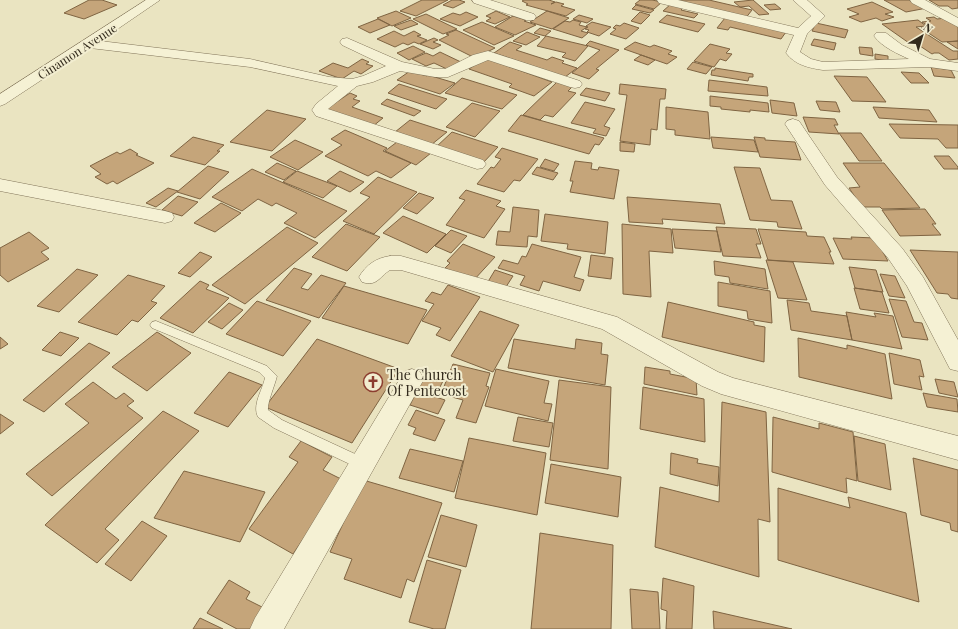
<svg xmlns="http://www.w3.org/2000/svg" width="958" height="629" font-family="'Playfair Display',serif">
<rect width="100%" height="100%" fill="#eae4c1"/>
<path fill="#c5a57a" stroke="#7f6442" d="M89 0H102L117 5 84 19 64 13Z
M422 0H448L416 16 400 11Z
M452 0H459L465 2 453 8 443 5Z
M524 0H549L555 2 551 4 556 2 564 4 561 6 575 10 566 16 526 5 528 4 522 1Z
M640 0H652L662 2 654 9 635 4Z
M677 0H709L752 10 745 19Z
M753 0 769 14 759 15 749 6 740 7 734 2Z
M884 0H911L927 8 906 12Z
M929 0H958V8L952 9 948 6H939Z
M872 2 893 12 885 14 894 17 882 21 876 18 861 22 849 17 859 14 847 9Z
M671 4 684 7 681 10 698 14 694 18 663 11Z
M775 4 781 9 770 10 764 5Z
M636 5 654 10 650 13 632 9Z
M396 11 411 18 392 26 377 18Z
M496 11 510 17 495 24 486 21 491 18 486 16Z
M547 11 569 18 552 29 530 22Z
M466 12 478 17 460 26 440 19 453 13 460 15Z
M640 12 650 15 641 24 631 21Z
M426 14 457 29 443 34 413 19Z
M579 15 593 19 587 23 573 19Z
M667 15 705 24 698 32 659 22Z
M513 16 526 20 524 21 536 25 515 35 495 27Z
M934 17 937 19 946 18 958 26V41L942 42 921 28 930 27 922 22 931 21 926 18Z
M725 18 786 32 781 39 730 27 728 30 717 28Z
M378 19 390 25 370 33 358 27Z
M411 20 418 24 401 30 394 26Z
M573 20 581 22 579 25 587 27 581 31 588 33 582 38 553 29 565 21 570 22Z
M918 20 926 26 916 27 953 51H958V59L949 60 939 53H934L932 54 914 42 909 43 882 24Z
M482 22 514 36 494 45 463 30Z
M592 22 611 27 599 36 587 32 589 30 585 29 588 27 586 26Z
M624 23 639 28 626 39 610 34 616 29 613 28 616 25 620 26Z
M816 23 848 30 845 38 812 31Z
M540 28 551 31 545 36 534 33Z
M456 30 495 48 475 58 439 40 449 35 446 34Z
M394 31 404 36 414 31 421 35 417 36 427 40 419 44 414 42 408 45 403 43 395 47 377 39Z
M527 32 540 37 526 45 513 41Z
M546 36 588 46 575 61 562 57 566 53 537 46Z
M434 38 438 40 433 42 441 45 433 49 420 44Z
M814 39 836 43 834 50 811 45Z
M590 41 619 50 596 69 599 70 589 79 572 73 600 50 586 45Z
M958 41V49L947 42Z
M510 42 522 46 516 50 547 60 552 57 564 61 562 63 577 68 565 77 494 53Z
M635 42 650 47 654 45 672 51 668 54 677 57 667 64 624 49Z
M710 44 730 49 726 53 732 54 726 61 720 59 714 67 694 61Z
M413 46 425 52 409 60 397 53Z
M859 47 872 48 873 56 860 54Z
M440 52 463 63 449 70 434 63 426 66 412 59 426 53 433 56Z
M875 54 888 56V61L875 59Z
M641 55 655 60 648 65 634 60Z
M485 58 552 82 534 96 509 87 512 84 469 69Z
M362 59 369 62 366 64 373 66 361 74 354 71 342 79 319 71 333 63 348 68Z
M693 62 712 67 706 74 687 69Z
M931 67 951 70 955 78 934 76Z
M715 68 753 74V77H749L748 81 711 75 712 70H715Z
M410 71 427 76 428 75 455 83 440 94 397 80Z
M901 72 919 73 929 83H911Z
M834 76 867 77 886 102 852 101Z
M462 78 517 95 502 109 445 93Z
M709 80 767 87 768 96 708 91Z
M557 82 573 86 568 91 576 93 553 117 545 115 540 120 523 115Z
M399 84 447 99 436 109 388 93Z
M620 84 666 89 665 99H660L657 130 651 129 650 145 620 141 627 95 619 94Z
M586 88 610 93 605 101 580 95Z
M350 93 357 96 353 99 360 101 352 107 383 118 372 127 326 109Z
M710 96 768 103 769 112 750 110V112L721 109V107L710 106Z
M387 99 421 111 414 116 381 104Z
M770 100 794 103 797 116 772 113Z
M816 101 836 102 840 112 820 110Z
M585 102 615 109 604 126 610 128 606 136 593 133 596 129 571 123Z
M472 103 500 111 475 137 446 127Z
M666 107 708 112 710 139 675 135V130L666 129Z
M873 107 929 110 937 122 879 118Z
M267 110 306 119 272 151 230 142Z
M521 115 604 138 599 145 595 144 589 154 508 131Z
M803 117 835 119 838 125H834L839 134 809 132Z
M410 120 447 132 431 145 395 132Z
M889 124 958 125V148H946L938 139 900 138Z
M345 130 387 148 383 151 411 163 391 178 376 171 368 176 325 156 342 145 331 139Z
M452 132 498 147 482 164 435 148Z
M839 133H861L882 161H859Z
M193 137 224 145 217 151H220L205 165 170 156Z
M711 137 754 140 758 152 713 148Z
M754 137 765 138V140L795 142 801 160 760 157Z
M295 140 323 152 298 170 270 157Z
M397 142 410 147 413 145 431 153 416 165 385 151Z
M620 142 635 144 634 152 620 151Z
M502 148 538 159 520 181 514 180 504 192 477 184 491 167 494 168 501 159 495 157Z
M130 149 138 154 136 155 154 163 117 184 113 181 107 184 95 177 101 174 90 166 117 152 120 154Z
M934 156H949L958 167V169H944Z
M545 159 559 164 554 171 540 167Z
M575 161 592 163 591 169 598 170 599 167 619 170 614 199 570 192 573 181H570Z
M277 163 296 171 284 180 265 172Z
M843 163H884L920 208 882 209 880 207H862L849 188 860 187Z
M208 166 229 172 200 199 177 192Z
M537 167 558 173 553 180 532 174Z
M734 167 760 168 771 200 792 201 802 229 778 227 777 222 750 220Z
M252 169 347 211 315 238 284 223 297 213 276 203 272 206 258 199 242 211 212 197Z
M297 171 337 186 323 198 283 182Z
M340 171 364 182 350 192 327 181Z
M378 177 417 192 374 234 343 221 370 197 360 193Z
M168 188 178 191 156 207 146 203Z
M466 190 501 201 496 206 505 209 484 238 446 225 465 200 459 198Z
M419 193 434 198 417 214 403 208Z
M178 196 198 202 182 216 162 210Z
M627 197 720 204 725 224 662 219 663 224 629 222Z
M221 203 241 213 215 232 194 223Z
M513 207 539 210 537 237 528 236 527 247 496 245 498 231 510 232Z
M925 209 936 224H932L941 235 900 236 882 210Z
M545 214 608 222 605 254 567 249 568 244 541 241Z
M403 216 446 234 427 253 383 233Z
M346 224 380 237 347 271 312 257Z
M622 224 671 229 673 253 649 251 651 297 623 294Z
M287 227 318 243 245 304 212 285Z
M716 227 756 229 761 244H756L761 258 723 256Z
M672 229 717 231 721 252 675 248Z
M758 229 806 232 807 236 824 237 831 252H829L834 264 768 260Z
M451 230 467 236 451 253 435 246Z
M29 232 49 248 41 252 49 259 8 282 0 275V248Z
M851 237 875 238 888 261 843 259 833 238 852 239Z
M463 244 495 257 473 281 445 268 450 263 447 261Z
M532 244 581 257 574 277 584 280 580 291 543 281 539 291 520 285 525 276 498 268 503 260 518 264 522 256 526 257Z
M910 250 958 252V299L951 298 948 294 937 293Z
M200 252 212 257 190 277 178 273Z
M591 255 613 258 611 279 588 276Z
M766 260 793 262 807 300 778 298Z
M714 261 765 269 768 289 730 283 729 277 715 275Z
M849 267 876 270 883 292 855 288Z
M294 268 312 274 301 288 308 290 321 275 346 283 319 318 266 300Z
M77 269 98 275 59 312 37 306Z
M495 270 513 276 504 290 486 285Z
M880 274 895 276 905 298 889 296Z
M128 275 165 286 151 301 157 303 138 322 132 320 117 335 78 322Z
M200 281 209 285 206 289 229 298 193 333 160 318Z
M718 282 770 291 772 323 748 319 747 311 718 306Z
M448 285 480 297 450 341 436 335 441 328 422 321 434 304 425 301 432 292 441 295Z
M344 286 427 310 408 344 322 318Z
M854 288 882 292 889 313 860 309Z
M889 299 906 301 914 322 922 323 928 340 902 337Z
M787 300 809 303 811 311 847 316 852 340 791 330Z
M257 301 311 321 283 356 226 334Z
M668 302 754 322V325L765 327 764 362 662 337Z
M229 303 243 310 222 329 208 322Z
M480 311 519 325 493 372 451 356Z
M846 312 876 317 874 313 893 316 902 349 852 340Z
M60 332 79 338 61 356 42 350Z
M157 332 191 353 147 391 112 367Z
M0 337 8 344 0 349Z
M798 338 847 349V345L885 354 892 399 799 377Z
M317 339 399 369 352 443 265 407Z
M514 339 575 349 576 339 602 343 601 354 608 355 605 385 508 368Z
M89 343 110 353 44 412 23 400Z
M889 353 920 360 924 377 919 376 922 390 894 384Z
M453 364 490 373 486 386 489 387 476 423 456 418 463 400 441 394Z
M645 367 670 371V374L696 379 697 395 644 384Z
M496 369 549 381 544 403 552 404 548 421 485 406Z
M229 372 262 385 228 427 194 413Z
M425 373 444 379 436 395 418 389Z
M935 379 954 382 958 397 939 393Z
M559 380 611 387 608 469 550 460Z
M93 382 116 399 124 393 134 401 127 406 143 418 52 496 26 474 89 423 65 404Z
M643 387 704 399 705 442 640 429Z
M417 391 445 400 438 414 410 405Z
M923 393 957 399 958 412 927 407Z
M722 402 766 412 770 522 758 519 759 577 655 547 660 487 719 502Z
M416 410 445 420 435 441 413 434 416 428 408 425Z
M163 411 199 431 105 529 119 540 97 563 45 525Z
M0 414 14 423 0 434Z
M518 417 553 423 549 447 513 441Z
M773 417 819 429V423L853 432 857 481 846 478 847 493 772 472Z
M854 436 885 444 891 490 858 481Z
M469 438 546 453 537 515 455 498Z
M301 441 332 457 323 470 343 480 293 554 249 529 298 462 289 457Z
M410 449 463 461 454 492 399 478Z
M671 453 698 459 697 463 719 467 718 486 670 474Z
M913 458 958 470V532L951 530 950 523 921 515Z
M551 464 621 477 618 517 545 503Z
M184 471 265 492 240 542 154 518Z
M363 480 442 503 414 582 407 579 401 598 344 579 352 559 330 552Z
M778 488 850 508 848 497 906 513 919 602 778 560Z
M441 515 477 525 466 567 428 557Z
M142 521 167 536 131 581 105 564Z
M540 533 613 545 611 629H531Z
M427 560 461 570 445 629H434L409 622Z
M663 578 694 586 692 629H666L667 611 661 609Z
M229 580 250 592 246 599 264 608 251 629H237L207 613Z
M630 589 658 592 660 629H632Z
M713 611 792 629H714Z
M200 618 223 629H193Z"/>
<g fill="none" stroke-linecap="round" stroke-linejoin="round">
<defs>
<path id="service" d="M156 321 267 366 277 376C275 385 267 403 268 410L282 420 368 460 370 464 368 468 363 470 358 468 274 428 258 417C252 405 262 391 265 378L259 372 152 328 150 325 152 322Z"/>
<path id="minor" d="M146 0H160L100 41 250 59 329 77 352 79 363 76 386 66 342 45 340 42 342 39 347 38 402 62 435 69H445L473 55 488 51 580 81 582 84 580 87 575 88 570 87 488 60 448 77H435L400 71 373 82 357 86 328 109 483 160 486 164 483 168 477 169 316 116 312 110 316 104 338 86 250 67 90 48 5 104 0 106V94Z
M472 0H490L534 14 536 17 534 20H526L474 3Z
M657 0H678L798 28 811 16 793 0H807L825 16 807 34 800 52 811 59 823 62 909 59C898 54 882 47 874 36L876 33H886L902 45 930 59 958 63V71L929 67 823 70C809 68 795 65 786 53L794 35 659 3Z
M910 0H925L958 18V27L912 3Z
M793 119 799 121 837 177 902 248 923 277 958 340V371L950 369 907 286 888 258 825 185 785 124 787 121Z
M0 179 165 211 172 213 174 217 172 221 165 223 0 191Z
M390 256H401L617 317 718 372 733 378 958 436V460L721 394 702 386 602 329 401 270H390C379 277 377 287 362 282L359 277C366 265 376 258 390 256Z
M412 369 420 372 424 379 284 629H250L255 618 404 372Z"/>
</defs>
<use href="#service" stroke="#82755a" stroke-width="1"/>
<use href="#minor" stroke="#82755a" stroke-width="1"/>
<use href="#service" fill="#f5f1d4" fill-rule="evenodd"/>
<use href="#minor" fill="#f5f1d4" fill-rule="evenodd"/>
</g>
<defs>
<symbol id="church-ring" viewBox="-11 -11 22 22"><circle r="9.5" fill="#f2edd0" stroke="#8c3d2f" stroke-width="1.5"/><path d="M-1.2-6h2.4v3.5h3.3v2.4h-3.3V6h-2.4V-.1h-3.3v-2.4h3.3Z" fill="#8c3d2f"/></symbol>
</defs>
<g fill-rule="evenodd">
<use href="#church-ring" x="362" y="371" width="22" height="22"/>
</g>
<g text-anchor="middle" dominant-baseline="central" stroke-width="4" stroke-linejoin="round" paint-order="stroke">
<g font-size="12" fill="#332b1d" stroke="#f2edd0">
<text transform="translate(77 51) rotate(-33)">Cinamon Avenue</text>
</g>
<g font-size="14" fill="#332b1d" stroke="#f2edd0" text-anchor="start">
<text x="387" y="374">The Church<tspan x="387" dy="16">Of Pentecost</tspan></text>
</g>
</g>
<g transform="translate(922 36) rotate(38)" stroke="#f2edd0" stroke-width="3" paint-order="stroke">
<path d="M0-3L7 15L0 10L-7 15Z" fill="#332b1d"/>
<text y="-6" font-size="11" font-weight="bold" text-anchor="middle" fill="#332b1d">N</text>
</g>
</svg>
